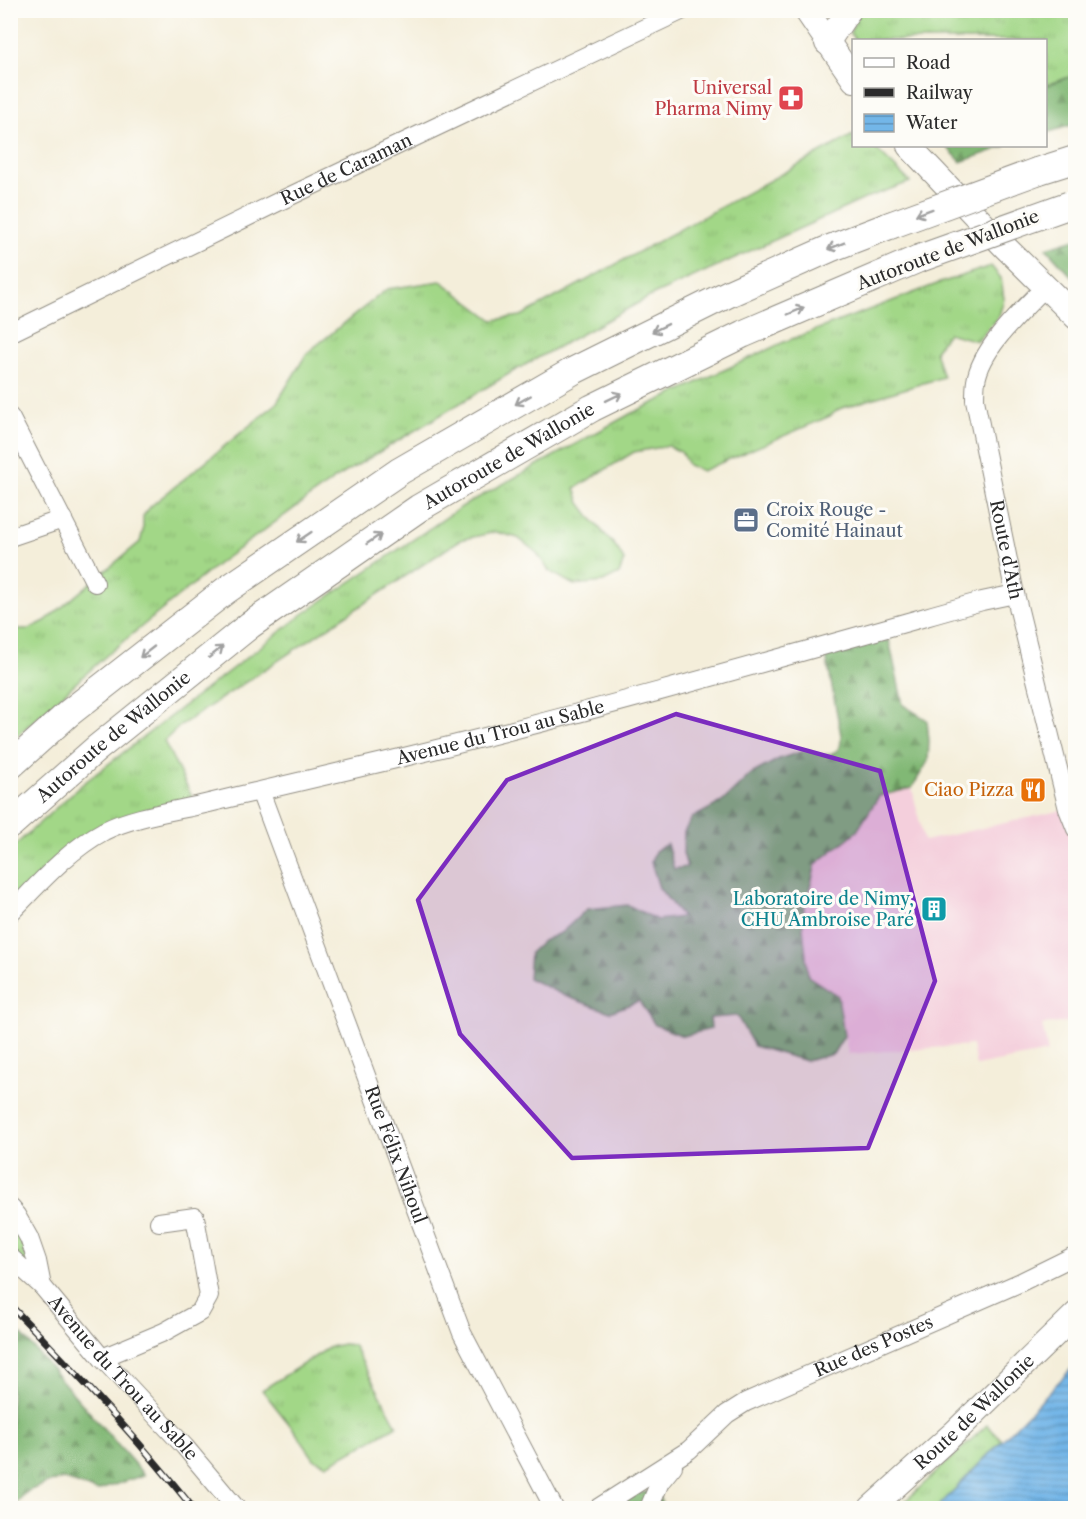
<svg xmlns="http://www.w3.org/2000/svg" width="1086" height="1519" font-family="'Libre Caslon Text',serif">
<defs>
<pattern id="grass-tufts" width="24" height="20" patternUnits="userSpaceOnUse" patternTransform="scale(1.5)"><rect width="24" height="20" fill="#a2d787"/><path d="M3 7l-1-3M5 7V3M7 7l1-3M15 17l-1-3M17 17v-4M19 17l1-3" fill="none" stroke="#8cb975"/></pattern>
<pattern id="forest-firs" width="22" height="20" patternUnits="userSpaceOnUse" patternTransform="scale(1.5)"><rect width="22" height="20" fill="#81b874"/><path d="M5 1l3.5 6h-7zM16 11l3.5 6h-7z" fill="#6a965f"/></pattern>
<pattern id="water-rules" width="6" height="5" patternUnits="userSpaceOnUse" patternTransform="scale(1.5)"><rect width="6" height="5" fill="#73b6e8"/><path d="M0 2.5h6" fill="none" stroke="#5f94bc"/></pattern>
</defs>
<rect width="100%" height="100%" fill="#fdfcf7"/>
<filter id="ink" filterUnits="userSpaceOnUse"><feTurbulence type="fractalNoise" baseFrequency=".0167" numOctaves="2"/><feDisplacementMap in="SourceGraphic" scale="12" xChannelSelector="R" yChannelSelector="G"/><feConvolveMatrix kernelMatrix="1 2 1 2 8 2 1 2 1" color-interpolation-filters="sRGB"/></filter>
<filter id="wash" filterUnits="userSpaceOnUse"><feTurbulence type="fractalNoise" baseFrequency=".008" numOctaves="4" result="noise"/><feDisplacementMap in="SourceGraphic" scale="24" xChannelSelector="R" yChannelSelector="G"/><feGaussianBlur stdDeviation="1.35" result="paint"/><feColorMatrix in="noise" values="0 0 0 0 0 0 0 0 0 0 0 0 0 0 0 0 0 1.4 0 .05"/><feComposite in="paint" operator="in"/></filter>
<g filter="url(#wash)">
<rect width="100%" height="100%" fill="#f4eeda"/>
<path fill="#f4cfdc" d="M912 788 924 841 1068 809 1076 829 1075 1021 1042 1025 1048 1052 976 1066 972 1045 848 1054 838 997 808 976 802 917 816 864 856 831 879 796Z"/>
<path fill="url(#grass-tufts)" stroke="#668159" stroke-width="1.5" d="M859 11H1075V75L1046 85V40H855L850 33Z
M853 135 854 146H873L910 182 869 197 651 296 512 372 336 478 219 563 107 655 11 741 10 627 12 629H29L45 621 140 542 143 531V516L151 506 276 404 307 353 387 289 441 281 493 320 521 316Z
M991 266 1001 278 1004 299 999 316 977 341 948 333 935 351 943 377 839 409 830 416 702 471 688 465 681 452 668 446 634 452 575 488 580 503 595 523 617 548 624 560 619 574 603 582 574 585 549 571 537 553 518 538 496 532 460 540 181 725 164 741 196 805 105 830 11 913V849L80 786 303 614 463 506 630 414 784 342 937 284Z
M10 1208 42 1286 11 1257Z
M343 1344 353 1345 397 1426 327 1465 314 1459 294 1430 262 1390 330 1347Z
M987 1425 1002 1440 937 1508H898Z"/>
<path fill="url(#forest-firs)" stroke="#567250" stroke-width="1.5" d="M1075 75V124L1046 133V85Z
M946 146H1006L961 162Z
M1075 239H1076L1075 280 1046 248Z
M889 640 903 705 927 720 929 741 928 761 912 788 879 796 857 831 816 864 802 917 808 976 838 996 844 1036 833 1054 806 1061 754 1046 737 1016 710 1018 711 1029 683 1036 655 1025 639 1001 610 1012 565 996 528 978 530 953 543 941 562 932 587 909 628 905 657 920 682 917 659 888 651 862 655 851 667 844 674 869 687 867 683 853 684 832 692 818 722 802 751 774 779 759 806 750C817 754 833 760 840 746 841 745 841 736 841 735L826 655Z
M11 1335H22L144 1475 97 1491 63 1479 47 1483 28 1491 11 1508Z
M647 1492 656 1493 665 1508H615L638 1493Z"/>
<path fill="url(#water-rules)" stroke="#4f708a" stroke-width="1.5" d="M1075 1365V1508H937Z"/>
</g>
<g filter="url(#ink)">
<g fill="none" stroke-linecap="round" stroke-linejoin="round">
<defs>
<g id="minor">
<path id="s1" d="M1045 287C1022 311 981 348 976 381 975 387 975 394 975 400L1015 594 1068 809 1076 829"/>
<path id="s2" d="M10 333 284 199 683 10"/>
<path d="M10 417 95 583"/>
<path d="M10 537 63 519"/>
<path id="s3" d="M260 791 462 1333 554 1508"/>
<path id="s4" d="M10 913C39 884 67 851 104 831 134 816 176 811 209 803 271 788 333 774 396 759 592 712 787 656 982 601L1015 594"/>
<path id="s5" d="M10 1208 16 1215 29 1238 37 1261 42 1286 102 1358 185 1447 236 1508"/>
<path d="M10 1257 42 1286"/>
<path d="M102 1358 164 1332 200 1312 209 1296 195 1217 159 1222"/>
<path id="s6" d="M598 1508 689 1450 727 1414 746 1402 1019 1283 1076 1255"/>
<path d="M649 1508 660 1482 673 1466"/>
</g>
<g id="major">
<path d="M806 10 854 80"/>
<path d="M827 43 849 10"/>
<path d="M909 146 1006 248 1076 317"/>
<path id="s7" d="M871 1508 954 1433 1076 1314"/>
</g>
<g id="highway">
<path d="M1038 171 1076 159"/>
<path d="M10 766 69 713 225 591 400 471 573 371 730 293 831 248 891 225"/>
<path id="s8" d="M10 825 96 749 250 625 419 508 592 408 743 334 918 259"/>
</g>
</defs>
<use href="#minor" stroke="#908c82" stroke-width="20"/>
<use href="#major" stroke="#908c82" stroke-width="26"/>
<use href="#highway" stroke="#908c82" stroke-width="29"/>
<use href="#minor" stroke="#fff" stroke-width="18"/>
<use href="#major" stroke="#fff" stroke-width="24"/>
<use href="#highway" stroke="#fff" stroke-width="27"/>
<defs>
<path id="rail" d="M10 1305C74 1370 136 1437 193 1508"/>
</defs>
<use href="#rail" stroke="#2b2b2b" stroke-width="7"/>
<use href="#rail" stroke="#fdfcf7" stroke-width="4.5" stroke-dasharray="14" stroke-linecap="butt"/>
<defs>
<path id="highway-bridge" d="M891 225 1038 171
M918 259 1069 205"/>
</defs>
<use href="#highway-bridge" stroke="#908c82" stroke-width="29" stroke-linecap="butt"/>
<use href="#highway-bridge" stroke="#fff" stroke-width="27"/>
</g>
<defs><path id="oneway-shaft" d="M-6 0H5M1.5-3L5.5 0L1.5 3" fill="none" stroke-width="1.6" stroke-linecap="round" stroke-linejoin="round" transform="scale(1.5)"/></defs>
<g stroke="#a0a0a0">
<use href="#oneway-shaft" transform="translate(924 212) rotate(160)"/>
<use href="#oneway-shaft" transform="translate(836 246) rotate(158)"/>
<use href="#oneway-shaft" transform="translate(796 311) rotate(-23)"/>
<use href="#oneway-shaft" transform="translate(660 328) rotate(154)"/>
<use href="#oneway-shaft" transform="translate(614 397) rotate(-26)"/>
<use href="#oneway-shaft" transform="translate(523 400) rotate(150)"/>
<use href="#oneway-shaft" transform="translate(304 537) rotate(146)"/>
<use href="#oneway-shaft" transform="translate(374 539) rotate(-34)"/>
<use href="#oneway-shaft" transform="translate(147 652) rotate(142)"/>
<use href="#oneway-shaft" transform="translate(216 652) rotate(-39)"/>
</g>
</g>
<path fill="#7b2cbf" fill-opacity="0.2" stroke="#7b2cbf" stroke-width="4.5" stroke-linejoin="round" d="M676 714 880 771 935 981 868 1148 572 1158 460 1034 418 900 507 780Z"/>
<defs>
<symbol id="pharmacy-square" viewBox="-11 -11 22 22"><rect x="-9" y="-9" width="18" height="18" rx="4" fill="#e0444e" stroke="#fdfcf7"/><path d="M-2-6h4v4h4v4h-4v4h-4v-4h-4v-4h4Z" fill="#fff"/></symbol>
<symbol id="office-square" viewBox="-11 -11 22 22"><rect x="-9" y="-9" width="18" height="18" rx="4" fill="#5c6f8a" stroke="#fdfcf7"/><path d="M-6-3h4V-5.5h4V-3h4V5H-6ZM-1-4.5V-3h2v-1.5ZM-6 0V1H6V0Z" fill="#fff"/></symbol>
<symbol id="restaurant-square" viewBox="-11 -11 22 22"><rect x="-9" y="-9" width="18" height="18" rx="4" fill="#e8710a" stroke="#fdfcf7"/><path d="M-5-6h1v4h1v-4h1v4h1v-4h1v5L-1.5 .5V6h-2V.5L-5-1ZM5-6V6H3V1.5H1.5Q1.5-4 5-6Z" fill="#fff"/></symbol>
<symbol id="building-square" viewBox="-11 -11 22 22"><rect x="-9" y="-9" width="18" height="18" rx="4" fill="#0f9aa8" stroke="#fdfcf7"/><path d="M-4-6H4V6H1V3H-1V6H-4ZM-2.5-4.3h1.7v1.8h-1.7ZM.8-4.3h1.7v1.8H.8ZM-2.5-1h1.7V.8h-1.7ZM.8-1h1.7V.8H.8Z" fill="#fff"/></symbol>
</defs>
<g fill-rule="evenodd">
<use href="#pharmacy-square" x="776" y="83" width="30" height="30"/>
<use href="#office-square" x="731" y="505" width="30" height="30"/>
<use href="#restaurant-square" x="1018" y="775" width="30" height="30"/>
<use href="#building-square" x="919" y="894" width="30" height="30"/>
</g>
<g text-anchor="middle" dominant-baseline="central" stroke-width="6" stroke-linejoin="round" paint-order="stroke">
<g font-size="18" fill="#be3a42" stroke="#fdfcf7" text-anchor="end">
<text x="772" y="88">Universal<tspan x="772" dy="21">Pharma Nimy</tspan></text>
</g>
<g font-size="18" fill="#2b2b2b" stroke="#fdfcf7">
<text stroke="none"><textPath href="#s2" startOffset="374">Rue de Caraman</textPath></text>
<text transform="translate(948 250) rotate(-21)">Autoroute de Wallonie</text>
<text stroke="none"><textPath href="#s8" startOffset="622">Autoroute de Wallonie</textPath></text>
<text stroke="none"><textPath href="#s1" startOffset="290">Route d'Ath</textPath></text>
<text stroke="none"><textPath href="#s4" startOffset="534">Avenue du Trou au Sable</textPath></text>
<text stroke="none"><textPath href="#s8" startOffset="136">Autoroute de Wallonie</textPath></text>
<text stroke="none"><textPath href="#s3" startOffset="388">Rue Félix Nihoul</textPath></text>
<text stroke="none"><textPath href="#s6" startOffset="322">Rue des Postes</textPath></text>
<text stroke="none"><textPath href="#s5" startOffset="208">Avenue du Trou au Sable</textPath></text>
<text stroke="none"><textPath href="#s7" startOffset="141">Route de Wallonie</textPath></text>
</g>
<g font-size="18" fill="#4e5e75" stroke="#fdfcf7" text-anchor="start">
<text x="766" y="510">Croix Rouge -<tspan x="766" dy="21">Comité Hainaut</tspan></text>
</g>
<g font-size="18" fill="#c56008" stroke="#fdfcf7" text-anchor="end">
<text x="1014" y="790">Ciao Pizza</text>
</g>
<g font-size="18" fill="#0d838f" stroke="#fdfcf7" text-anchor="end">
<text x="914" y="899">Laboratoire de Nimy,<tspan x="914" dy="21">CHU Ambroise Paré</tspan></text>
</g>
</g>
<rect width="1086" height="1519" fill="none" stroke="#fdfcf7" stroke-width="36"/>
<rect x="852" y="39" width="195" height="108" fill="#fdfcf7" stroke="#a9a8a5" stroke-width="1.5"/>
<rect x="864" y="58" width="30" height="9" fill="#ffffff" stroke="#a9a8a5" stroke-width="1.5"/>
<text x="906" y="69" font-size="18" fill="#2b2b2b">Road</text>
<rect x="864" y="88" width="30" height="9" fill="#2b2b2b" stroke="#a9a8a5" stroke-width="1.5"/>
<text x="906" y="99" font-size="18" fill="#2b2b2b">Railway</text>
<rect x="864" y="114" width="30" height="18" fill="url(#water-rules)" stroke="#a9a8a5" stroke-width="1.5"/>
<text x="906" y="129" font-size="18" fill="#2b2b2b">Water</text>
</svg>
